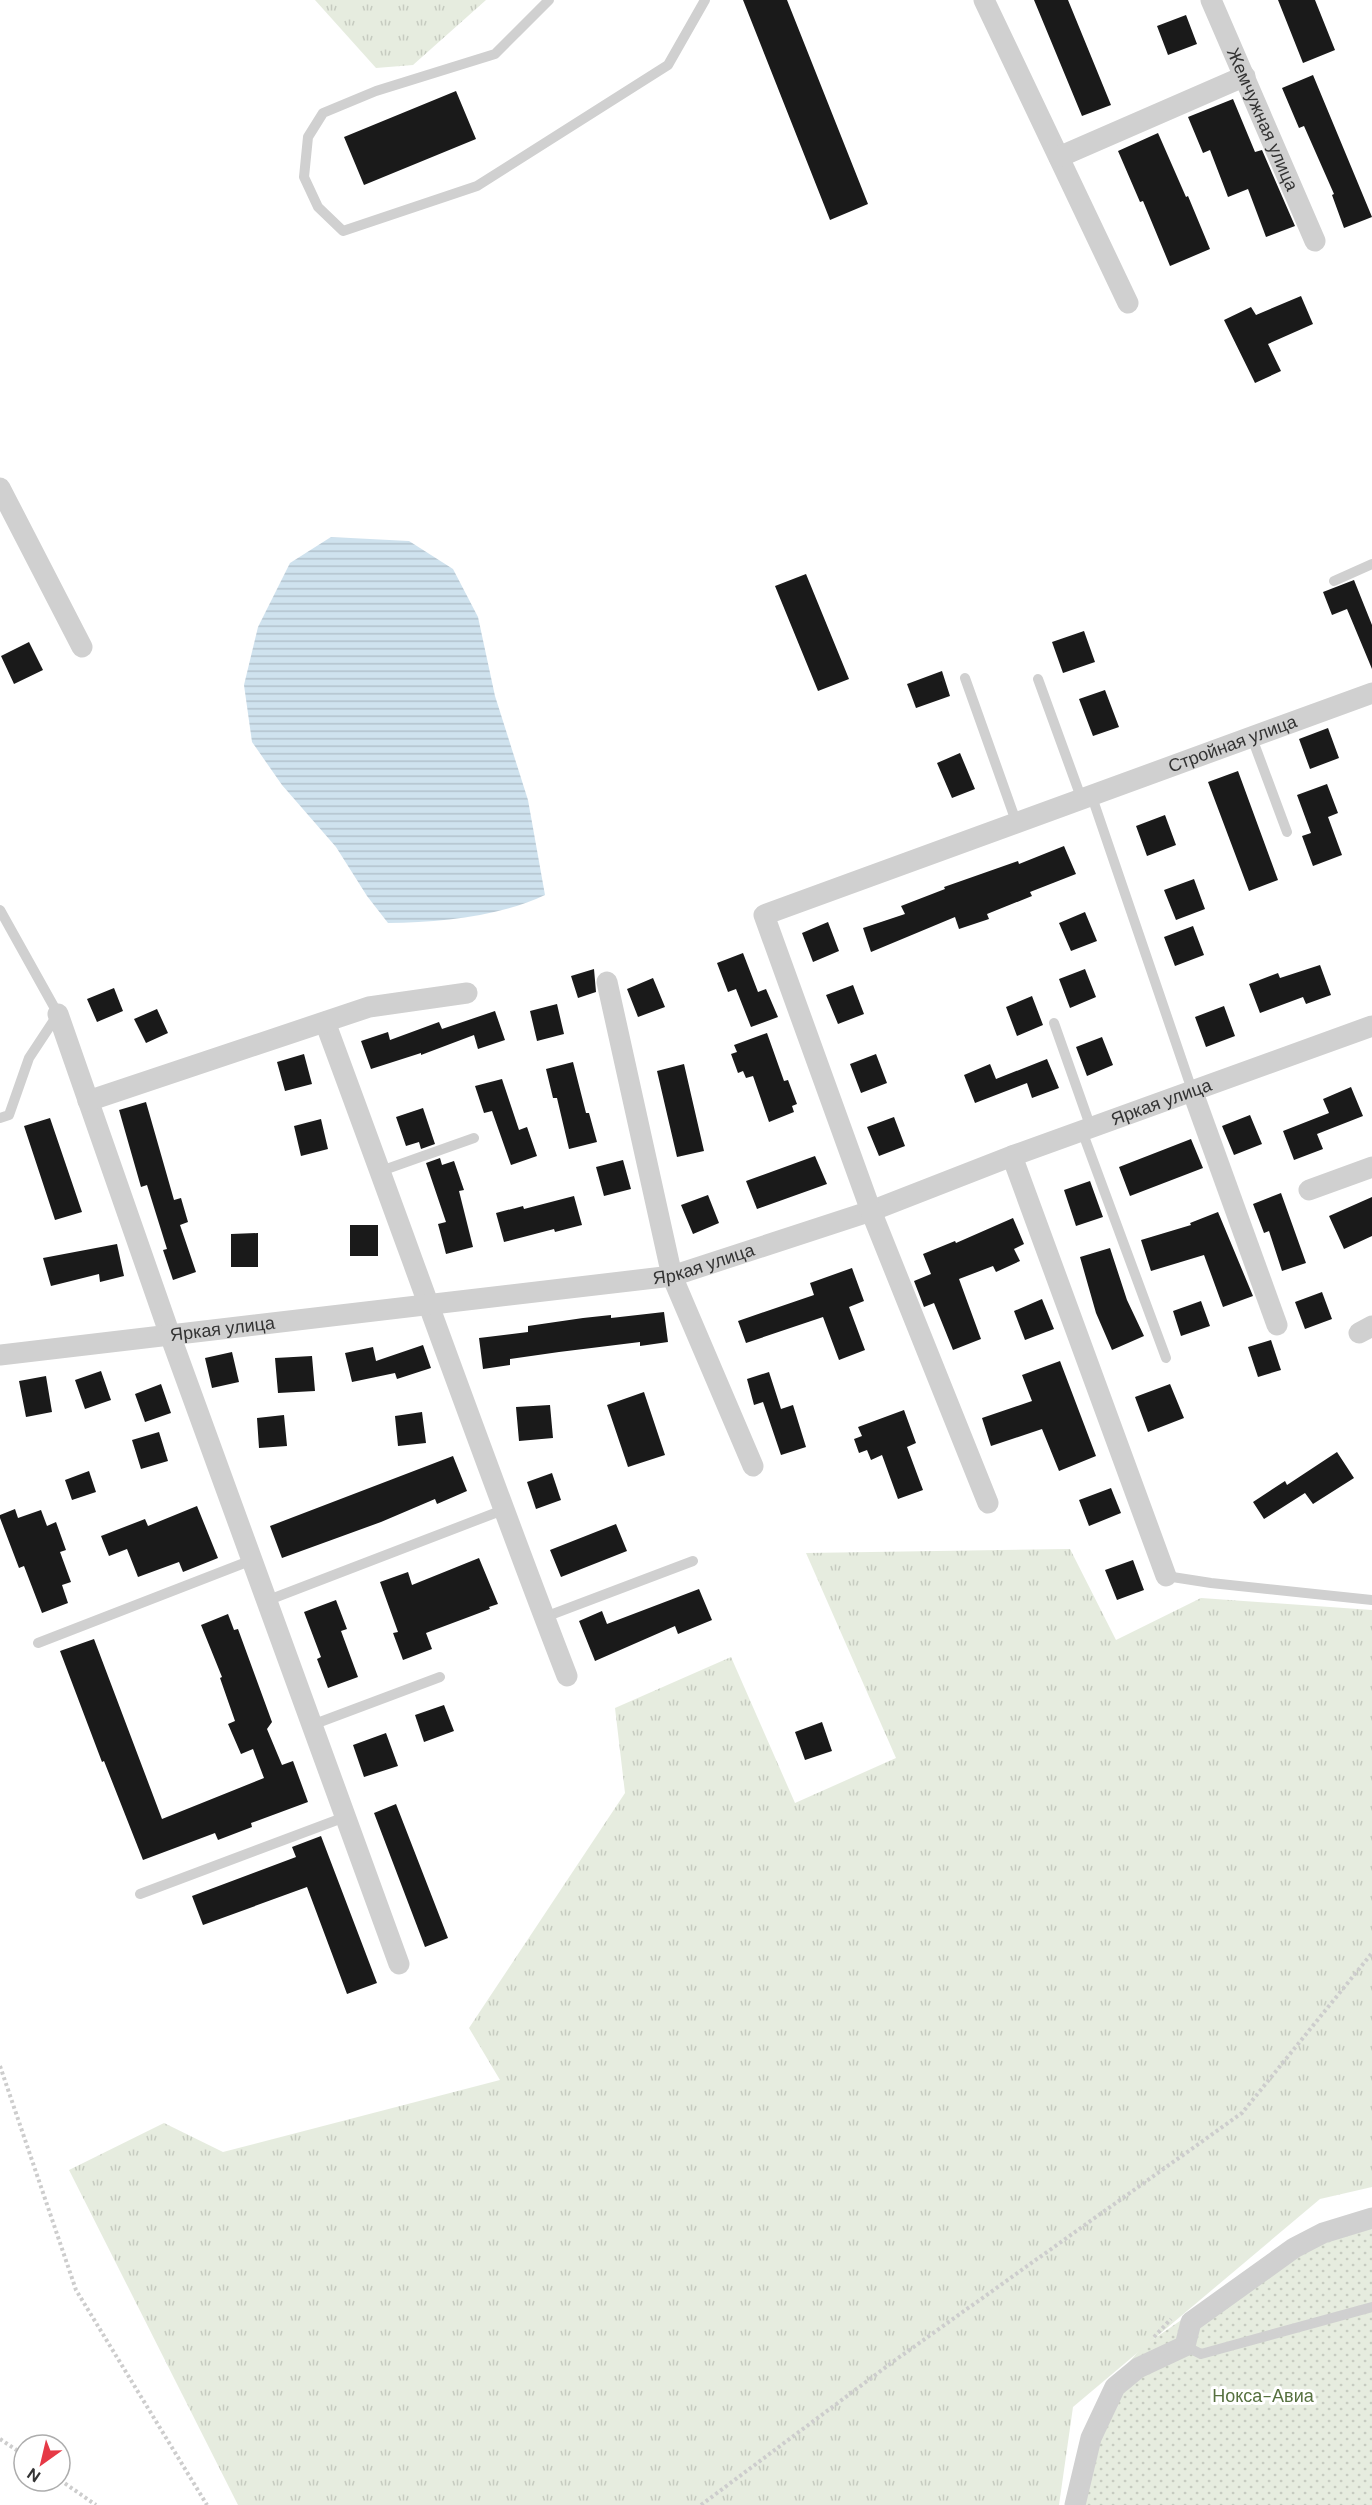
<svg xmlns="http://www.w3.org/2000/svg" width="1372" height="2505" font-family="'DM Sans',sans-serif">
<defs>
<pattern id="grass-tufts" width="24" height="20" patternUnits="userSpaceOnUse" patternTransform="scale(1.5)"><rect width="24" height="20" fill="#e6ecdf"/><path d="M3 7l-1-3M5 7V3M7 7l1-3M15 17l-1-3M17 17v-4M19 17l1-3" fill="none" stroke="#c6cbc0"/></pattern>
<pattern id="garden-dots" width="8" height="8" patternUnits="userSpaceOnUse" patternTransform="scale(1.5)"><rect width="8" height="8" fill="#e6ecdf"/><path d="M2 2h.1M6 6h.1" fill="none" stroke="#c6cbc0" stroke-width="1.8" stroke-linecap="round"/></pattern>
<pattern id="water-rules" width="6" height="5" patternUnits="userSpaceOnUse" patternTransform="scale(1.5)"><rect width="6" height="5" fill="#cfe2ee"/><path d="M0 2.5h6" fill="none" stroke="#b2c2cd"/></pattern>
</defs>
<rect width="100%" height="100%" fill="#fff"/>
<path fill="url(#grass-tufts)" d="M315 0H486L413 65 376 68Z
M1070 1549 1116 1640 1201 1598 1372 1610V2187L1320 2199 1073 2407 1059 2505H238L69 2170 164 2123 223 2152 500 2080 469 2028 625 1793 615 1708 731 1657 795 1803 896 1758 806 1553Z"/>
<path fill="url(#garden-dots)" d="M1372 2212V2505H1070L1108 2387 1142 2347 1292 2244Z"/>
<path fill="url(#water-rules)" d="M331 537 409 541 453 569 478 617 495 696 528 800 545 895C498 917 440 922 388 923L367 896 336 847 282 785 252 742 244 685 258 627 290 563Z"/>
<path fill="#1a1a1a" d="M743 0H787L868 204 830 220Z
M1034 0H1068L1111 105 1082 116Z
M1278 0H1315L1335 50 1303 63Z
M1186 15 1197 44 1168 55 1157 26Z
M1313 75 1372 217 1344 228 1332 195 1334 194 1304 126 1299 128 1282 88Z
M456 91 476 139 364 185 344 137Z
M1233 99 1255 152 1262 150 1295 226 1266 237 1248 189 1228 197 1210 150 1203 153 1188 117Z
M1158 133 1186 197 1188 196 1210 249 1170 266 1143 201 1140 202 1118 151Z
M1301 296 1313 324 1268 344 1281 371 1255 383 1224 320 1251 307 1256 315Z
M806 574 849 679 818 691 775 586Z
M1354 580 1372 625V669L1347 609 1332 615 1323 592Z
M1084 631 1095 662 1063 673 1052 642Z
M29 642 43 670 14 684 1 656Z
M942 671 950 696 916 708 907 684Z
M1105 690 1119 727 1093 736 1079 699Z
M1328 728 1339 758 1310 769 1299 739Z
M960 753 975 789 952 798 937 763Z
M1238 771 1278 880 1249 891 1208 782Z
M1327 784 1338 813 1328 817 1342 855 1313 866 1302 836 1311 833 1297 795Z
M1165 815 1176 845 1147 856 1136 826Z
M1064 846 1076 874 1030 892 1032 896 987 914 989 919 959 929 955 917 871 952 863 928 905 914 901 906 945 889 944 887 1018 861 1019 864Z
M1194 879 1205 909 1176 920 1164 890Z
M1085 912 1097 941 1071 951 1059 923Z
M828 922 839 951 813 962 802 933Z
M1193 926 1204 955 1175 966 1164 937Z
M743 953 758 992 766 989 778 1017 751 1027 736 989 728 992 717 963Z
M1320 965 1331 995 1306 1004 1303 997 1260 1013 1249 984 1278 973 1280 978Z
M594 969 596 992 578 998 571 976Z
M1085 969 1096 997 1070 1008 1059 979Z
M653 978 665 1007 638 1017 627 989Z
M853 985 864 1014 838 1024 826 995Z
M114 988 123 1011 97 1022 87 999Z
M1032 996 1043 1025 1017 1036 1006 1007Z
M557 1004 564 1034 537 1041 530 1011Z
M1224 1006 1235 1036 1206 1047 1195 1017Z
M157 1009 168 1033 146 1043 134 1019Z
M495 1011 505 1040 478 1049 474 1035 421 1055V1053L371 1069 361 1041 388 1032 390 1040 439 1022 442 1029Z
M767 1033 784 1081 788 1080 797 1104 792 1106 794 1112 769 1122 753 1076 746 1078 743 1071 738 1073 731 1054 737 1052 734 1045Z
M1102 1037 1113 1065 1087 1076 1076 1047Z
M304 1054 312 1084 285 1091 277 1062Z
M876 1054 887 1083 861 1093 850 1064Z
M1047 1059 1059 1088 1032 1098 1027 1083 975 1103 964 1075 990 1064 996 1079Z
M573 1062 586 1113H589L597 1142 569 1149 557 1098H553L546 1069Z
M684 1064 704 1151 677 1157 657 1071Z
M502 1079 519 1130 527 1127 537 1156 511 1165 492 1111 484 1113 475 1086Z
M1351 1087 1363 1116 1317 1134 1323 1149 1294 1160 1283 1131 1329 1113 1323 1099Z
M146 1102 174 1200 181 1198 188 1222 180 1225 196 1272 173 1280 163 1250 167 1249 147 1185 141 1187 119 1110Z
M423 1108 435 1144 421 1149 419 1142 406 1146 396 1117Z
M1250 1115 1262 1144 1234 1155 1222 1126Z
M894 1117 905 1146 879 1156 867 1127Z
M50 1118 82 1212 55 1220 24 1126Z
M321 1119 328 1149 301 1156 294 1126Z
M1191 1139 1203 1168 1130 1196 1119 1167Z
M815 1156 827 1184 757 1209 746 1181Z
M440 1158 442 1165 454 1161 464 1190 459 1191 473 1247 446 1254 438 1224 446 1222 426 1163Z
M623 1160 631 1189 604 1196 596 1167Z
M1090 1181 1103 1217 1076 1226 1064 1190Z
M1281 1193 1306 1263 1282 1271 1269 1231 1264 1233 1253 1204Z
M708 1195 719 1223 693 1234 681 1205Z
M574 1196 582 1225 555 1232 554 1229 504 1242 496 1213 523 1206 524 1209Z
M1372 1197V1236L1344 1249 1329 1216Z
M1218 1212 1253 1296 1223 1307 1204 1255 1151 1271 1141 1240 1191 1225 1190 1223Z
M1013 1218 1024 1244 1014 1249 1020 1261 996 1272 993 1266 959 1279 981 1339 953 1350 934 1303 924 1307 914 1281 931 1274 923 1254 955 1241 956 1243Z
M350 1225H378V1256H350Z
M258 1233V1267H231V1234Z
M117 1244 124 1276 100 1282 99 1274 51 1286 43 1258Z
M1110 1248 1127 1300 1144 1336 1112 1350 1096 1313 1080 1257Z
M852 1268 864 1301 849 1307 865 1350 839 1360 823 1317 746 1343 738 1321 814 1295 810 1283Z
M1322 1292 1332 1319 1305 1329 1295 1302Z
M1042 1299 1054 1329 1025 1340 1014 1311Z
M1201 1301 1210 1326 1181 1336 1173 1311Z
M664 1312 668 1342 640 1346V1342L559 1352 510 1359V1365L483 1369 479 1338 528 1332V1326L583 1318 611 1315V1318Z
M1271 1340 1281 1370 1258 1377 1248 1347Z
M423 1345 431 1368 397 1379 395 1373 352 1382 345 1353 373 1347 376 1361Z
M232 1352 239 1382 212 1388 205 1358Z
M312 1356 315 1391 278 1393 275 1358Z
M1060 1361 1096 1456 1059 1471 1042 1429 991 1446 982 1418 1032 1401 1022 1375Z
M101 1371 111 1400 85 1409 75 1380Z
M769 1372 781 1409 793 1405 806 1447 781 1455 763 1402 754 1405 747 1379Z
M46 1376 52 1412 26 1417 19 1381Z
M161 1384 171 1413 145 1422 135 1394Z
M1170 1384 1184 1418 1148 1432 1135 1397Z
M644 1392 665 1455 628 1467 607 1405Z
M550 1405 553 1438 519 1441 516 1407Z
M904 1410 916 1443 907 1447 923 1490 898 1499 882 1455 871 1460 867 1450 859 1453 854 1439 862 1436 858 1427Z
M422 1412 426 1443 398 1446 395 1416Z
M284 1415 287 1446 259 1448 257 1418Z
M159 1432 168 1461 141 1469 132 1440Z
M1337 1452 1354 1478 1313 1504 1305 1493 1264 1519 1253 1502 1285 1481 1287 1485Z
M453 1456 467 1491 437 1504 435 1499 381 1522 282 1558 270 1526Z
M89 1471 96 1492 72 1500 65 1480Z
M552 1473 561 1500 536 1509 527 1482Z
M1111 1488 1121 1513 1089 1526 1079 1500Z
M197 1506 218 1558 183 1572 179 1562 138 1577 127 1549 109 1556 101 1536 145 1519 148 1526Z
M15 1509 18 1518 41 1510 47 1526 56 1522 66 1550 60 1552 71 1582 62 1585 68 1603 42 1613 24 1566 19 1568 0 1518V1515Z
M616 1524 627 1551 561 1577 550 1550Z
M479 1558 498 1604 489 1607 490 1609 426 1633 432 1649 403 1660 393 1633 398 1632 380 1582 408 1572 412 1585Z
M1133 1560 1144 1590 1117 1600 1105 1570Z
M699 1589 712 1620 678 1634 675 1626 595 1661 579 1621 602 1611 607 1624Z
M336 1600 347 1629 341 1631 358 1677 328 1688 317 1659 321 1657 304 1612Z
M228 1614 234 1630 238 1629 272 1722 267 1729 282 1765 293 1761 308 1802 251 1823 252 1827 218 1840 215 1833 143 1860 104 1761 102 1762 60 1651 94 1639 162 1819 264 1778 253 1749 241 1754 228 1724 235 1721 220 1678 222 1677 201 1625Z
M444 1705 454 1731 424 1742 415 1715Z
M822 1722 832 1751 805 1760 795 1732Z
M386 1733 398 1766 364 1777 353 1745Z
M396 1804 448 1938 425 1947 374 1813Z
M321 1836 377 1983 347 1994 307 1887 203 1925 192 1896 296 1857 292 1847Z"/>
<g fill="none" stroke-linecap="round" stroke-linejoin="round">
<path stroke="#cdcdcd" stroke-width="4" stroke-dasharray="3 3" stroke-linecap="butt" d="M0 2066 76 2290 207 2505
M1154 2337 1171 2319
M0 2439 24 2455
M60 2480 96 2505
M701 2505 894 2361 1242 2113 1372 1953"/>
<path stroke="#d0d0d0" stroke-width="10" d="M549 0 495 54 376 91 323 113 308 137 304 177 318 207 343 231 477 186 668 65 705 0
M1334 581 1372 564
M965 678 1017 824
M1038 679 1082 800
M1252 738 1287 832
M1092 797 1192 1090
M0 910 58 1014 29 1058 9 1115 0 1118
M1054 1023 1091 1128
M1082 1131 1166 1358
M381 1171 474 1138
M1166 1576 1211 1583 1372 1600
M266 1601 503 1510
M545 1617 693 1561
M38 1643 252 1560
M312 1725 440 1677
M140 1894 345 1817
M1185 2346 1201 2354 1372 2307"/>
<g stroke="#d0d0d0" stroke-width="21">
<path d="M984 0 1128 303"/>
<path id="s1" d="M1211 0 1315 241"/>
<path d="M1059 157 1245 76"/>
<path d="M0 488 82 647"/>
<path d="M607 982 672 1276 753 1466"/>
<path d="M58 1014 170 1335 399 1964"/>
<path d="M325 1022C406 1240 483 1459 567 1676"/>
<path d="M1192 1090 1277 1325"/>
<path d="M88 1101 369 1007 467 993"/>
<path d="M1012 1156 1166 1576"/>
<path d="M1309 1190 1372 1167"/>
<path d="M1359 1333 1372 1326"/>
<path id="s2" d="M0 1355 672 1276 871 1211 1012 1156 1372 1026"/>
<path id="s3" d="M988 1503 871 1211 764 915 1372 693"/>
<path d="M1075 2505 1091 2438 1115 2387 1138 2368 1185 2346 1191 2322 1294 2248 1323 2233 1372 2218"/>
</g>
</g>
<g text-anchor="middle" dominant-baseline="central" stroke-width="6" stroke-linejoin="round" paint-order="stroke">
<g font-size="18" fill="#333" stroke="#fff">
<text stroke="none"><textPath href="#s1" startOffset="130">Жемчужная улица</textPath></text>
<text stroke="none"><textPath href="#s3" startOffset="1128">Стройная улица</textPath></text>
<text stroke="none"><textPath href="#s2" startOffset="1196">Яркая улица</textPath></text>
<text stroke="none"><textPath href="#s2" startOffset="710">Яркая улица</textPath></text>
<text stroke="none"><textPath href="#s2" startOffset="224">Яркая улица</textPath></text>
</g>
<g font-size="18" fill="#56703f" stroke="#fff">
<text x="1263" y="2396">Нокса-Авиа</text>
</g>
</g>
<g transform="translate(42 2463) rotate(214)"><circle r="28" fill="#ffffff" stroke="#adadad" stroke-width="1.5"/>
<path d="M0-4.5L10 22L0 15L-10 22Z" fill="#e63946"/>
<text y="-9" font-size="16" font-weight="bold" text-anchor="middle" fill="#333333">N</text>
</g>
</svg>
